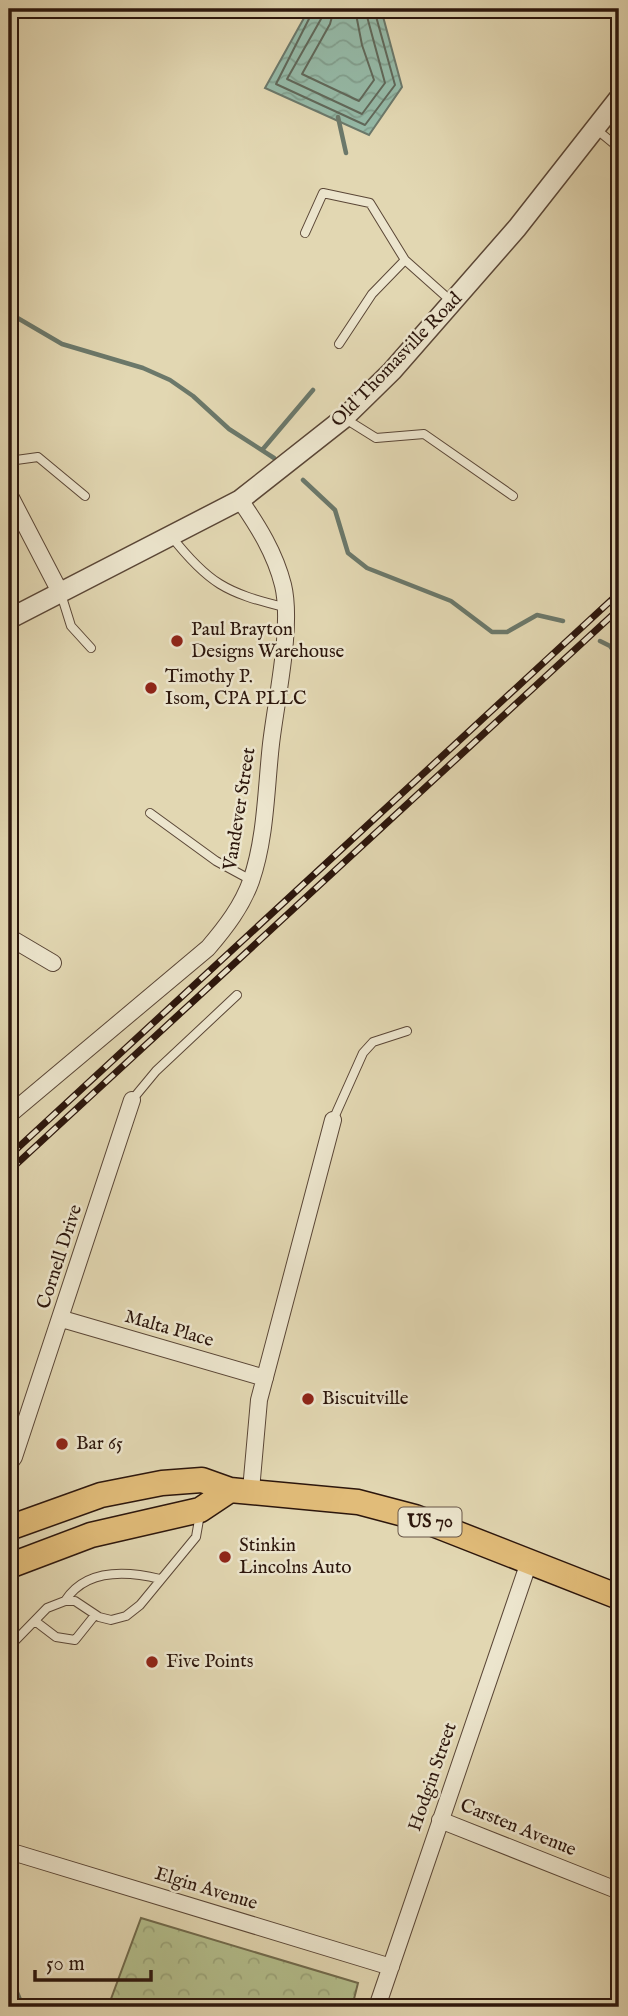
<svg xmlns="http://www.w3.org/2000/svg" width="628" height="2016" font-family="'IM FELL English',serif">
<defs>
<pattern id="forest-crowns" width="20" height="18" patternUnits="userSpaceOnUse" patternTransform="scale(1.75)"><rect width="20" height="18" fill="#b3be8c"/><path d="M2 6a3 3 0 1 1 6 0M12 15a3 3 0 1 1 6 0" fill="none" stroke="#9aa378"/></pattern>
<pattern id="water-waves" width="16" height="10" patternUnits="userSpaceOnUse" patternTransform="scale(1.75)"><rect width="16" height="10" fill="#95baa8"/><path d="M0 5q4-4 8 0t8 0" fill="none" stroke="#819f8f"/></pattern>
</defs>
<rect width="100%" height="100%" fill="#e2d7b2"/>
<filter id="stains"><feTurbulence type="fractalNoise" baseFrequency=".00286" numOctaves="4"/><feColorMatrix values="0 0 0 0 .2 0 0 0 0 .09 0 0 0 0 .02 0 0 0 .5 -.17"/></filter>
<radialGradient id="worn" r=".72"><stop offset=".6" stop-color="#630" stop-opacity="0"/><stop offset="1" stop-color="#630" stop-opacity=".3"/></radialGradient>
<path fill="url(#forest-crowns)" stroke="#706a4c" stroke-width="2" d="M141 1918 358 1983 352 2007H108Z"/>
<path fill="url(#water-waves)" stroke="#6b786a" stroke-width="2" d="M309 9H381L402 87 369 135 265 88Z"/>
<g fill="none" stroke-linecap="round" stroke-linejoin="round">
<path stroke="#60685a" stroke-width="2" d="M314 9 276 84 365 125 395 85 374 9
M323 9 321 19 287 79 362 114 385 83 365 9
M334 9 330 24 302 74 359 101 374 80 362 45 355 9"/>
<path stroke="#6b786a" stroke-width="4.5" d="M338 117 346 153
M9 313 62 344 143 368 170 380 193 396 229 429 274 458
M263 449 313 390
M303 480 335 510 348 553 367 568 451 601 492 632H507L537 615 563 621
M600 641 610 646 619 659
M9 1973 23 2007"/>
<defs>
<path id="service" d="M596 129 619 148
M305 233 323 193 370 203 405 260
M339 344 372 294 405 260 451 301
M344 418 376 438 424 434 513 496
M9 461 38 457 85 496
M171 536C208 583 226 593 284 607
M61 594 71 626 91 648
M150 813 216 861 251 880
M132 1100 156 1071 237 995
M333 1120 363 1053 373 1042 407 1031
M65 1601C86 1568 127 1571 160 1579
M35 1621 56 1637 75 1640 95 1615
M9 1647 47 1608 65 1601H75L99 1617 111 1620 126 1616 140 1605 196 1537 200 1514"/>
<path id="minor" d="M9 494 60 592
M9 937 53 963
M9 1115 208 948C226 927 242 906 251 881 266 838 266 788 271 744 276 700 293 626 283 585 275 553 258 526 240 500
M62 1319 265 1378
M9 1464 14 1457 132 1100
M251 1490 259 1400 333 1120
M440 1820 619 1891
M9 1851 391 1967
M377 2007 529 1562"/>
<path id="tertiary" d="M9 619 240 500 344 418 392 371 517 228 619 98"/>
<path id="primary" d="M9 1528 101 1495 162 1483 202 1480 230 1490 358 1502 415 1517 619 1597
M9 1566 91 1535 200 1510 230 1490"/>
</defs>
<use href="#service" stroke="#5a4636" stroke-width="10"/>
<use href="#minor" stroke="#5a4636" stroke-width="18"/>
<use href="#tertiary" stroke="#5a4636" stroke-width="22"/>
<use href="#primary" stroke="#2c160c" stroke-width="27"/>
<use href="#service" stroke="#ece5cd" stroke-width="8"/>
<use href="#minor" stroke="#ece5cd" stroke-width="16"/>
<use href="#tertiary" stroke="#ece5cd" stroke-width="19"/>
<use href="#primary" stroke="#e1bc79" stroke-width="24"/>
<defs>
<path id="rail" d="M9 1156 619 593
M9 1171 619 609"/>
</defs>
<use href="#rail" stroke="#2c160c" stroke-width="7"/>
<use href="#rail" stroke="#ece5cd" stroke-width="4.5" stroke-dasharray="13" stroke-linecap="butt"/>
</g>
<g fill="#8f2418" stroke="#ece5cd" stroke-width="2.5">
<circle cx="177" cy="641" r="7"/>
<circle cx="151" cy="688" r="7"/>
<circle cx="308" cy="1399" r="7"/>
<circle cx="62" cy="1444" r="7"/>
<circle cx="225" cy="1557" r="7"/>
<circle cx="152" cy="1662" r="7"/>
</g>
<g text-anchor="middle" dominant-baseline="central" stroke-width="5" stroke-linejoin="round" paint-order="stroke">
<rect fill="#ece5cd" stroke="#665446" stroke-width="2" x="398.5" y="1507.5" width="63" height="29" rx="5"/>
<g font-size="18" font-weight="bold" fill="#2c160c">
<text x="430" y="1522">US 70</text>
</g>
<g font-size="19" fill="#2c160c" stroke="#ece5cd">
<text transform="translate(397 360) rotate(-46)">Old Thomasville Road</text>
<text transform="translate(240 809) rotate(-81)">Vandever Street</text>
<text transform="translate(60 1257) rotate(-72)">Cornell Drive</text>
<text transform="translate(169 1329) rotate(16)">Malta Place</text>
<text transform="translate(433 1777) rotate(-71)">Hodgin Street</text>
<text transform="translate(518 1828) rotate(22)">Carsten Avenue</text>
<text transform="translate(206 1889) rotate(17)">Elgin Avenue</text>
</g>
<g font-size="19" fill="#2c160c" stroke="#ece5cd" text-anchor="start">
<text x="191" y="630">Paul Brayton<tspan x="191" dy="22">Designs Warehouse</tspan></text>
<text x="165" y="677">Timothy P.<tspan x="165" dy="22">Isom, CPA PLLC</tspan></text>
<text x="322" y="1399">Biscuitville</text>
<text x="76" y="1444">Bar 65</text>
<text x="239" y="1546">Stinkin<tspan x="239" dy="22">Lincolns Auto</tspan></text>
<text x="166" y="1662">Five Points</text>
</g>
</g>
<rect width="628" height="2016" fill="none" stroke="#e2d7b2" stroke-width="35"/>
<rect x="10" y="10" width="607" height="1995" fill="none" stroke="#2c160c" stroke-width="3.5"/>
<rect x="18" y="18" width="593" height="1981" fill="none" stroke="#2c160c" stroke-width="2"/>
<path d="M35 1970v10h116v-10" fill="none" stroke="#2c160c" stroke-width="3.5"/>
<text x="46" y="1970" font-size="21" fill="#2c160c" stroke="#ece5cd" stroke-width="5" paint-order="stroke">50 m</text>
<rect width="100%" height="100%" filter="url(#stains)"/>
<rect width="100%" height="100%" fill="url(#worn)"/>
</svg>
